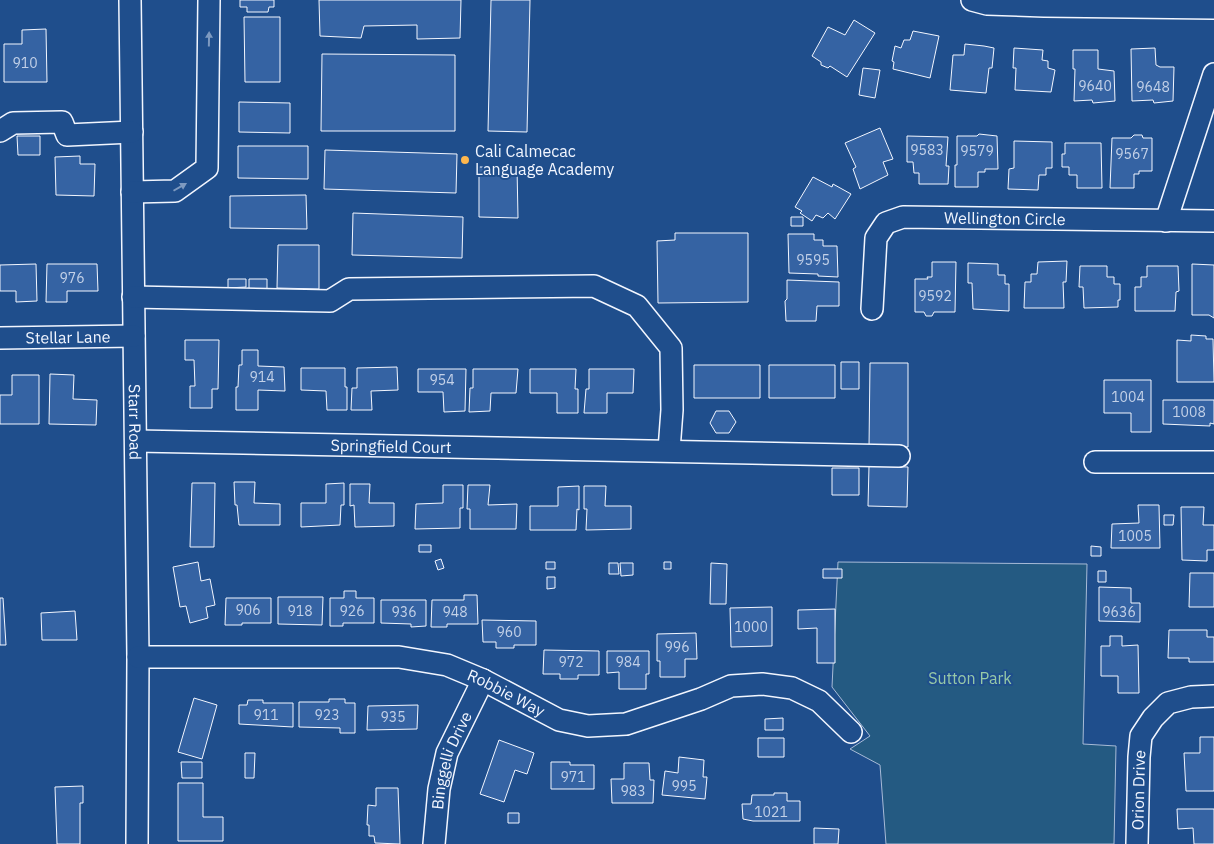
<svg xmlns="http://www.w3.org/2000/svg" width="1214" height="844" font-family="'IBM Plex Sans',sans-serif">
<rect width="100%" height="100%" fill="#1f4e8c"/>
<path fill="#245a82" stroke="#a8bbd7" d="M838 562 1087 564 1083 744 1116 746 1114 844H886L880 765 850 749 870 736 832 687Z"/>
<path fill="#3563a3" stroke="#f2f6ff" d="M240 0H274V7H269L268 12H247V7H240Z
M319 0H461L460 38 417 39V25L364 26 361 38 320 36Z
M491 0H530L527 132 488 131Z
M244 17H280V82H245Z
M854 20 875 33 847 77 830 66 828 68 821 65V62L812 56 828 27 845 35Z
M46 29 47 82H4V44H22V30Z
M913 31 939 36 930 78 893 69 894 62 892 61 895 46 901 48 904 40H910Z
M965 44 984 46 994 48 992 68H989L986 93 950 90 953 55H964Z
M1014 48 1043 50 1042 60 1048 61V68L1055 70 1051 92 1015 90 1016 68H1013Z
M1155 48 1156 65 1160 67H1174L1173 101 1154 103 1153 100 1132 101 1131 49Z
M1073 50H1098V69L1114 71 1115 101 1093 103 1092 100 1074 101 1075 69H1073Z
M322 54 455 55V131H321Z
M863 68 880 70 875 98 859 95Z
M239 102 290 103V133L239 132Z
M880 128 893 159 883 162 888 175 860 189 853 169 856 167 845 143Z
M979 134 997 136 998 169H985V172H978V187H955V165H957V136H977Z
M1134 135H1142L1143 138H1152V171H1139V174H1134V188H1110L1112 138H1131Z
M17 136H40V155H18Z
M907 136 948 137 946 166H949L948 184H919V173H914L913 162H907Z
M1014 141 1052 142V168H1046V175H1039L1038 190 1008 189 1009 169 1014 168Z
M1065 143H1101L1102 188H1077V175H1069V167H1062V154H1065Z
M238 146H308V179L238 178Z
M325 150 457 154 456 193 324 189Z
M80 156V164H95L94 196 56 195 55 157Z
M479 167H517L518 218 479 217Z
M813 177 832 187 833 184 851 194 835 219 828 213 823 218 816 215 812 221 800 213 802 211 795 207Z
M306 195 307 229 230 228V196Z
M353 213 463 217 462 258 352 255Z
M791 217H803V226H791Z
M675 233H748V302L658 303 657 241 675 240Z
M788 234H814V240H823V246H837L838 277 818 276V274L789 273Z
M278 245H319V289L277 288Z
M1067 261 1066 282H1063L1064 308H1024L1025 282H1031V274H1037L1038 262Z
M932 262H956L955 312H934L932 316H926L924 312H915V279H928L927 277H932Z
M968 263 998 264V275H1005V284H1009V311L973 309 972 283H968Z
M36 264 37 301 16 302V291H0V265Z
M47 264H97L98 291H67V302H46Z
M1192 264 1214 265V318L1209 315H1192Z
M1080 266H1107V277H1114V284H1120V300H1118V307L1084 308 1083 287H1079Z
M1147 266H1178L1179 291 1176 292 1175 311H1135V287H1141V277H1147Z
M228 279H246V287L228 288Z
M249 279H267V289H249Z
M787 280 839 282V306H817L816 321H786L785 301 787 299Z
M1191 335 1206 336V339H1213L1214 382H1177V340L1191 341Z
M185 340H219L218 389H212V408H190V386H195L194 360H185Z
M242 350H258V366L284 367 285 391 258 390V410H236V387H238L239 365H242Z
M841 362H859V389H841Z
M870 363H908V447H869Z
M694 365H760V398H694Z
M769 365H835V398H769Z
M397 367 398 390 371 391 372 410H351L352 388H357V368Z
M301 368H345V387H347V410H327L326 391 301 390Z
M418 369H466L465 411 444 412 443 392H418Z
M473 369H518L516 393H491L490 411 469 412 470 388H473Z
M530 369H576L575 389H578V413H557V393H530Z
M589 369H634L633 393H607V413H584L586 389H589Z
M50 374 74 375 73 399 97 400 96 425 49 424Z
M12 375H39V424H0V395H12Z
M1104 380H1151V432H1131V413H1104Z
M1163 400H1214V424L1210 423V426L1163 424Z
M716 411H729L736 422 729 433H716L710 423Z
M869 466 908 467 907 507 868 506Z
M832 468H859V495H832Z
M234 482H255L254 503 280 504V525H239L237 505H235Z
M192 483H215L214 547H190Z
M344 483V505H341L340 525 301 527V503H326V484Z
M350 484H370L369 503H394V526L355 527 354 505 350 506Z
M443 485H463V508H460V528L415 529 416 504 443 503Z
M468 485H490L488 505 517 504 516 529H470V509H467Z
M579 486V510L577 509 576 530H530V506H558V487Z
M584 486H606L605 506H631V529L586 530 587 509H584Z
M1138 505H1159L1160 548H1111L1112 524 1139 523Z
M1181 507H1204L1203 525H1214V550H1207V561L1182 560Z
M1164 515H1174L1173 525H1164Z
M419 545H431V552H419Z
M1091 546 1101 547V556H1091Z
M441 559 444 568 438 570 435 561Z
M198 562 201 581 210 579 215 605 206 607 208 618 190 623 186 606 180 607 173 567Z
M546 562H555V569H546Z
M664 562H671V569H664Z
M609 563H618L619 574H609Z
M620 563H633V575L621 576Z
M711 563 727 564 726 604H710Z
M823 569H842V578H823Z
M1098 571H1106V582H1098Z
M1190 573H1214V607H1189Z
M547 577H555V588L547 589Z
M1099 587 1131 588V603H1140V622L1099 621Z
M344 591H356V598H374V623H343V626H330V598H344Z
M464 595H477L478 624H447V627H431L432 600H464Z
M278 597H323L322 625 278 624Z
M0 598H3L6 645H0Z
M226 598H271V623H242V625H225Z
M381 600H426V626L411 627V624L381 623Z
M772 607V646L731 647 730 608Z
M835 609V663H817V628L798 629V610Z
M75 611 77 640H42L41 613Z
M482 620 536 621V645H514V648H496V642H483Z
M1169 630H1207V637H1214V662H1189V658H1168Z
M696 633 697 659H685V677H660V661H657V634Z
M1110 636H1122V646L1138 645 1139 693H1118V676H1101V646H1110Z
M544 650 599 651V675H578V679H560V674H543Z
M607 651H649V674H646V689H619V672L607 673Z
M194 698 217 705 202 759 178 752Z
M329 699H345V703H355V733H340V728L299 727V702H329Z
M248 700H263V703H293V727L239 724V705H247Z
M418 705 417 729 367 730 368 706Z
M783 718V730H765V719Z
M1200 737H1214V791H1186L1184 753H1200Z
M758 738H784V757H758Z
M499 740 534 753 527 774 515 770 504 802 480 794Z
M245 753H255L254 778H245Z
M679 757 704 760 703 777H707L705 799 662 795 665 771 678 773Z
M181 762H202V778H182Z
M551 762H570V765H594V789H551Z
M624 763H649L650 780H654L653 803H612L611 779H624Z
M178 783H203V817H223V841H178Z
M83 786V803H80V844H57L55 787Z
M376 788H398L400 844 375 843 374 836H369V825H367L368 805 376 806Z
M774 793H787V801H800V821H753L743 819 742 804H751L752 795H774Z
M1177 809H1214V844H1194L1193 828 1178 829Z
M508 813H519V823H508Z
M814 828 839 829 838 844H814Z"/>
<g fill="none" stroke-linecap="round" stroke-linejoin="round">
<defs>
<g id="minor">
<path id="s1" d="M130 0 138 657 137 844"/>
<path d="M972 0 987 4 1044 6 1214 8"/>
<path d="M0 131 13 123 62 122 67 135 132 132"/>
<path d="M132 192 175 191 207 168 209 0"/>
<path d="M1166 221 1214 74"/>
<path d="M133 297 330 301 349 289 594 286 637 306 671 348 672 410 669 450"/>
<path id="s2" d="M872 309 876 238 886 223 903 217 1214 221"/>
<path id="s3" d="M0 338 134 336"/>
<path id="s4" d="M136 441 899 456"/>
<path d="M1095 462H1214"/>
<path id="s5" d="M138 657H399L447 665 483 680 559 720 588 726 626 724 701 699 731 686 762 684 792 688 819 701 851 732"/>
<path id="s6" d="M434 844 439 789 447 753 483 680"/>
<path id="s7" d="M1137 844 1139 757 1141 736 1153 718 1168 703 1191 697 1214 696"/>
</g>
</defs>
<use href="#minor" stroke="#f2f6ff" stroke-width="24"/>
<use href="#minor" stroke="#1f4e8c" stroke-width="21"/>
</g>
<defs><path id="oneway-solid" d="M-6-.8H1V-3.2L6.5 0L1 3.2V.8H-6Z" transform="scale(1.25)"/></defs>
<g fill="#7e9ac0">
<use href="#oneway-solid" transform="translate(209 39) rotate(-89)"/>
<use href="#oneway-solid" transform="translate(180 187) rotate(-30)"/>
</g>
<circle fill="#ffb74d" stroke="#1f4e8c" stroke-width="2" cx="465" cy="160" r="5"/>
<g text-anchor="middle" dominant-baseline="central" stroke-width="4" stroke-linejoin="round" paint-order="stroke">
<g font-size="14" fill="#c3d1e8">
<text x="25" y="63">910</text>
<text x="1095" y="86">9640</text>
<text x="1153" y="87">9648</text>
<text x="927" y="150">9583</text>
<text x="977" y="151">9579</text>
<text x="1132" y="154">9567</text>
<text x="813" y="260">9595</text>
<text x="72" y="278">976</text>
<text x="935" y="296">9592</text>
<text x="262" y="377">914</text>
<text x="442" y="380">954</text>
<text x="1128" y="397">1004</text>
<text x="1189" y="412">1008</text>
<text x="1135" y="536">1005</text>
<text x="248" y="610">906</text>
<text x="300" y="611">918</text>
<text x="352" y="611">926</text>
<text x="404" y="612">936</text>
<text x="455" y="612">948</text>
<text x="1119" y="612">9636</text>
<text x="751" y="627">1000</text>
<text x="509" y="632">960</text>
<text x="677" y="647">996</text>
<text x="571" y="662">972</text>
<text x="628" y="662">984</text>
<text x="266" y="715">911</text>
<text x="327" y="715">923</text>
<text x="393" y="717">935</text>
<text x="573" y="777">971</text>
<text x="684" y="786">995</text>
<text x="633" y="791">983</text>
<text x="771" y="812">1021</text>
</g>
<g font-size="16" fill="#f2f6ff" stroke="#1f4e8c" text-anchor="start">
<text x="475" y="151">Cali Calmecac<tspan x="475" dy="18">Language Academy</tspan></text>
</g>
<g font-size="16" fill="#f2f6ff" stroke="#1f4e8c">
<text stroke="none"><textPath href="#s2" startOffset="209">Wellington Circle</textPath></text>
<text stroke="none"><textPath href="#s3" startOffset="68">Stellar Lane</textPath></text>
<text stroke="none"><textPath href="#s1" startOffset="422">Starr Road</textPath></text>
<text stroke="none"><textPath href="#s4" startOffset="255">Springfield Court</textPath></text>
<text stroke="none"><textPath href="#s5" startOffset="375">Robbie Way</textPath></text>
<text stroke="none"><textPath href="#s6" startOffset="86">Binggelli Drive</textPath></text>
<text stroke="none"><textPath href="#s7" startOffset="54">Orion Drive</textPath></text>
</g>
<g font-size="16" fill="#97c8a6" stroke="#1f4e8c">
<text x="970" y="678">Sutton Park</text>
</g>
</g>
</svg>
